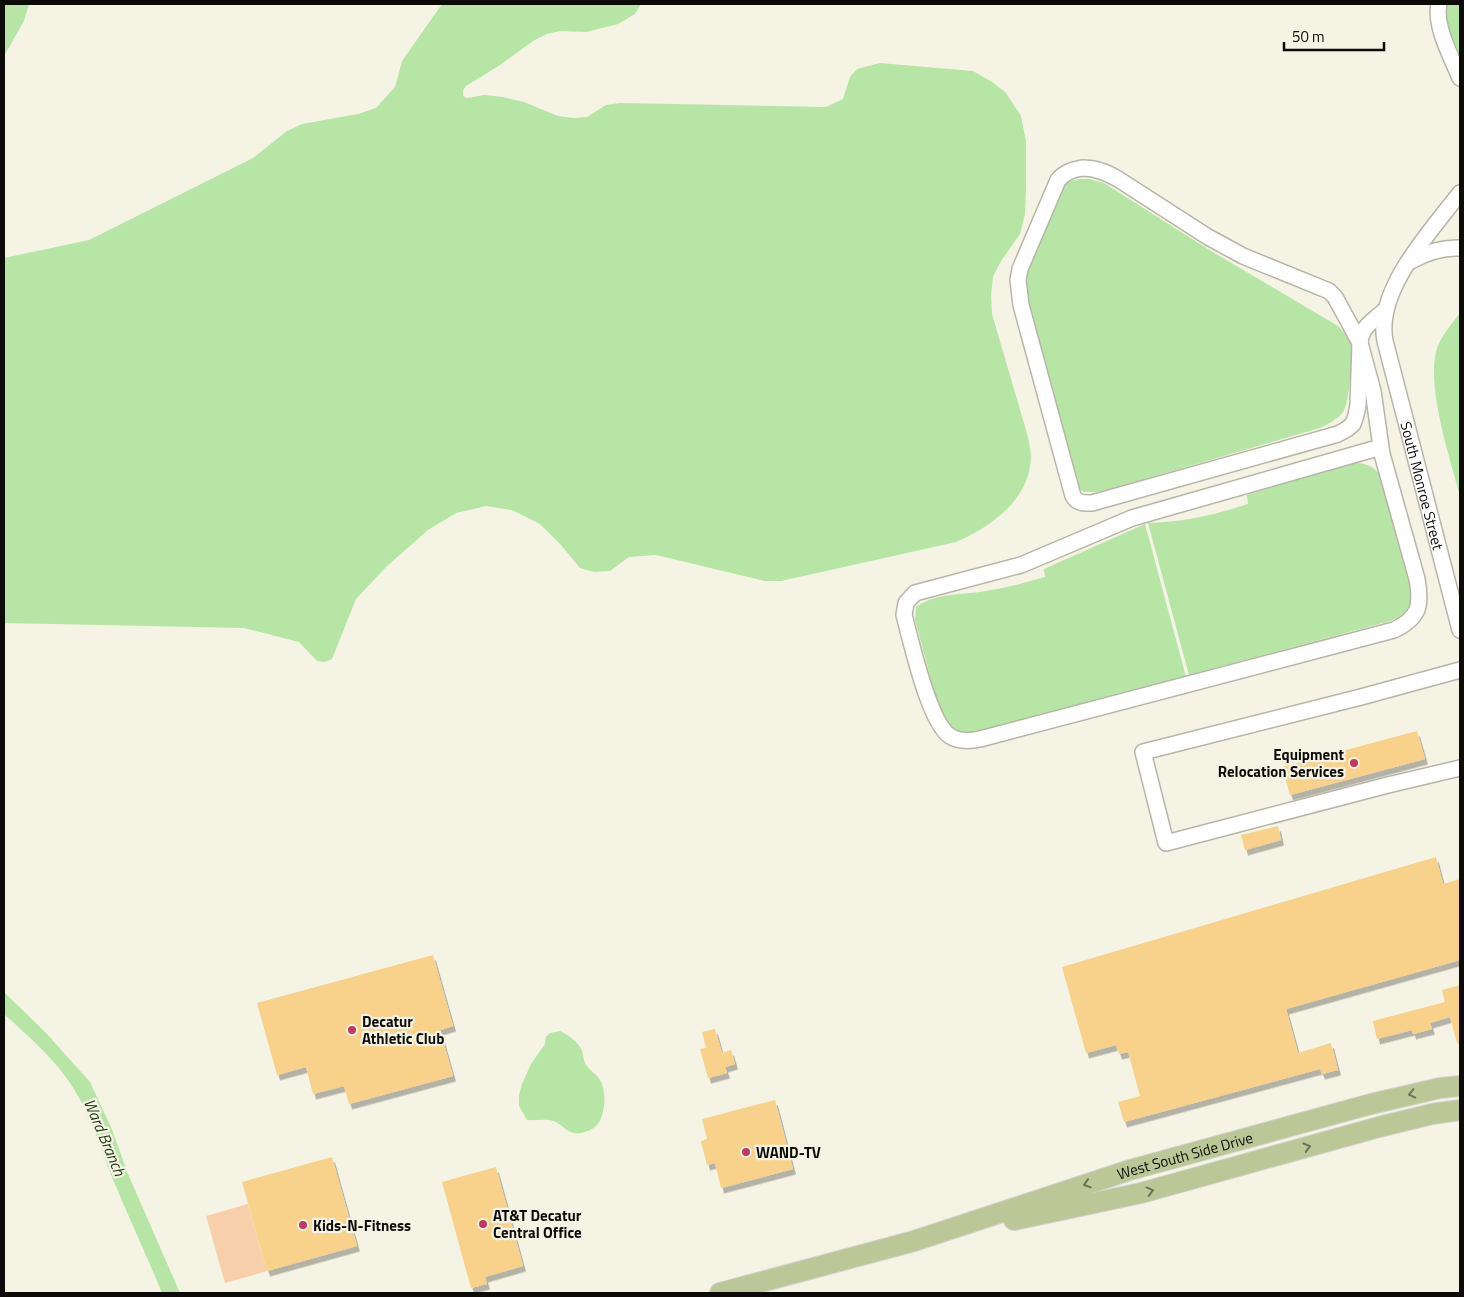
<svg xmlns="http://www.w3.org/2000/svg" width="1464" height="1297" font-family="'Titillium Web',sans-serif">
<defs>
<filter id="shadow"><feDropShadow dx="3" dy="5.5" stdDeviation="0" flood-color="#0004"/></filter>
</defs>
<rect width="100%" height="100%" fill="#f5f3e4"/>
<path fill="#f8cfab" d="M248 1204 267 1271 225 1283 206 1216Z"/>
<path fill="#b6e5a6" d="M4 4H29L24 21 4 56Z
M442 4H641L635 14 618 24 586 32 560 31 547 34 533 41 500 65 466 86 463 90V96L467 98 484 95 503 97 524 102 558 116 574 118 587 117 606 105 620 103 826 107 843 99 850 77 857 69 880 63 973 71 992 82 1006 93 1021 116 1026 141V188L1025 214 1020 234 1001 261 993 277 991 295 992 314 1028 437C1029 444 1031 450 1031 457 1030 499 991 527 956 542L781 581H765L656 555 629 557 610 571 594 572 580 568 561 545 540 524 512 510 486 506 456 513 428 530 386 567 356 599 332 659 325 662 317 661 299 642 244 628 4 623V258L89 240 253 158 287 131 302 124 358 114 376 108 395 87 402 61Z
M1448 4H1460V55L1445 22 1444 9Z
M1079 179H1090L1104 183 1211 251 1338 326 1349 338 1351 345C1352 358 1350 402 1343 412 1338 419 1328 424 1320 428L1100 492H1084L1078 487 1073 478 1026 291V279L1030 265 1063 186 1070 181Z
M1460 313V496C1450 458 1427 389 1436 352 1439 338 1451 325 1460 313Z
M1358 463C1371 465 1376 468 1383 480 1390 505 1420 589 1409 609 1405 616 1397 618 1390 621L1189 675 1148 523C1183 522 1215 515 1248 504L1247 495 1346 464Z
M1145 524 1186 677 975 734C954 733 948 727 939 709L915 620 916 607C936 592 968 595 992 590 1010 587 1028 582 1045 577L1044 569Z
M4 992 46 1033 90 1082 111 1127 128 1174 180 1293H162C146 1254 128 1216 112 1177 99 1145 91 1115 72 1086 55 1059 27 1035 4 1014Z
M560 1031C568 1035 579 1042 582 1051 584 1057 583 1061 587 1066 590 1071 597 1074 600 1080 607 1091 606 1118 595 1127 591 1130 586 1132 581 1133 568 1135 564 1126 554 1121 545 1118 536 1121 527 1120L519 1106V1095L522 1084 531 1064 545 1044 546 1037 550 1033Z"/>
<path fill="#f8d18b" filter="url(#shadow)" d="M1417 731 1425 759 1290 795 1282 767Z
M1278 826 1281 840 1245 850 1241 835Z
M1436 857 1443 884 1460 879V960L1286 1009 1298 1053 1331 1043 1338 1070 1322 1074 1320 1069 1124 1122 1118 1102 1140 1096 1128 1052 1119 1054 1116 1045 1086 1053 1062 967Z
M433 955 453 1026 440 1030 453 1076 349 1104 344 1086 313 1094 306 1067 277 1075 257 1003Z
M1460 985V1043H1457L1450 1017 1430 1023 1432 1029 1413 1034 1412 1030 1377 1039 1373 1021 1445 1002 1442 990Z
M715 1029 722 1053 731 1050 735 1064 725 1067 727 1073 708 1078 700 1049 706 1048 702 1032Z
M775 1100 793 1169 721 1188 715 1163 707 1165 701 1141 707 1139 702 1119Z
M332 1157 357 1246 267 1271 242 1182Z
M496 1167 523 1266 485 1277 487 1284 471 1288 442 1182Z"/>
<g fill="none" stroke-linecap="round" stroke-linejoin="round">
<defs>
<g id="minor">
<path d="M1439 4C1434 26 1452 58 1460 78"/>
<path d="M1082 168C1096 168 1106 172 1118 179L1208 237 1243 256 1329 291 1335 297 1360 343 1358 405 1356 415 1353 424 1347 429 1338 434 1092 503C1084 503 1078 504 1073 496L1021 305 1018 280 1020 269 1058 180C1065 172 1072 170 1082 168Z"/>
<path id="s1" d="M1460 193C1431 231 1375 290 1385 341L1460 630"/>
<path d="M1411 261C1427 252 1442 247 1460 248"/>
<path d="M1381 447 1132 518 1021 565 915 593 906 603 904 615C911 641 929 723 950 736 959 742 970 741 980 739L1394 630C1419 618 1422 606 1417 579L1382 454 1373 391 1360 343C1361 326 1375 320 1386 309"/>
<path d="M1460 670 1361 697 1143 752 1166 843 1388 785 1460 768"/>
</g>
<g id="major">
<path d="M1014 1220 1141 1193 1379 1127 1432 1114 1460 1110"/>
<path id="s2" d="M720 1293 914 1241 1130 1170 1371 1104 1440 1088 1460 1086"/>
</g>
</defs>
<use href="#minor" stroke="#b7b5a7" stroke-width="18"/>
<use href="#major" stroke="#d3d3d2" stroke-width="22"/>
<use href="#minor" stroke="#fff" stroke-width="15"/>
<use href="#major" stroke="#bcc798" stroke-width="20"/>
</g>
<defs><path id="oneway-chevron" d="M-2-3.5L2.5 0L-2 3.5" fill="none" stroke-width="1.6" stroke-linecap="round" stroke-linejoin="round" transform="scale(1.25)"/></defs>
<g stroke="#6d7257">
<use href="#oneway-chevron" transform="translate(1412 1094) rotate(167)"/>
<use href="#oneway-chevron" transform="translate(1307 1147) rotate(-16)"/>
<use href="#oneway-chevron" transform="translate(1087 1184) rotate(162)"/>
<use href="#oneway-chevron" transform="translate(1150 1191) rotate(-15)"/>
</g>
<g fill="#c43662" stroke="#f5f3e4" stroke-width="2">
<circle cx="1354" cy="763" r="5"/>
<circle cx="352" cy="1030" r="5"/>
<circle cx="746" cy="1152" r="5"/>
<circle cx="483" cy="1224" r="5"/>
<circle cx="303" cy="1225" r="5"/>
</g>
<g text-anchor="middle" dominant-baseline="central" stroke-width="4.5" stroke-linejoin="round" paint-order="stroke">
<g font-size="15" fill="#0c0b07" stroke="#f5f3e4">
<text stroke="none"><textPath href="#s1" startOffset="320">South Monroe Street</textPath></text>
<text stroke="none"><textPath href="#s2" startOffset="485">West South Side Drive</textPath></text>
</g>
<g font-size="15" font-weight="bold" fill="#0c0b07" stroke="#f5f3e4" text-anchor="start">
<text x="1344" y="754" text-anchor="end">Equipment<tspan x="1344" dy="17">Relocation Services</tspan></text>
<text x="362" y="1021">Decatur<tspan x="362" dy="17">Athletic Club</tspan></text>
<text x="756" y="1152">WAND-TV</text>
<text x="493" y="1215">AT&amp;T Decatur<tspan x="493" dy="17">Central Office</tspan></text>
<text x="313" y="1225">Kids-N-Fitness</text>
</g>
<g font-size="16" font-style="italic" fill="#1a390e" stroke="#f5f3e4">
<text transform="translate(105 1137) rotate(67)">Ward Branch</text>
</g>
</g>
<rect width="1464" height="1297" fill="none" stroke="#0c0b07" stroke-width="10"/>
<path d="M1284 42v8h100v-8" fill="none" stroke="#0c0b07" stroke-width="2.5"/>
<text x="1292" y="42" font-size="15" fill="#0c0b07" stroke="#f5f3e4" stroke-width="4" paint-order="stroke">50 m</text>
</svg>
